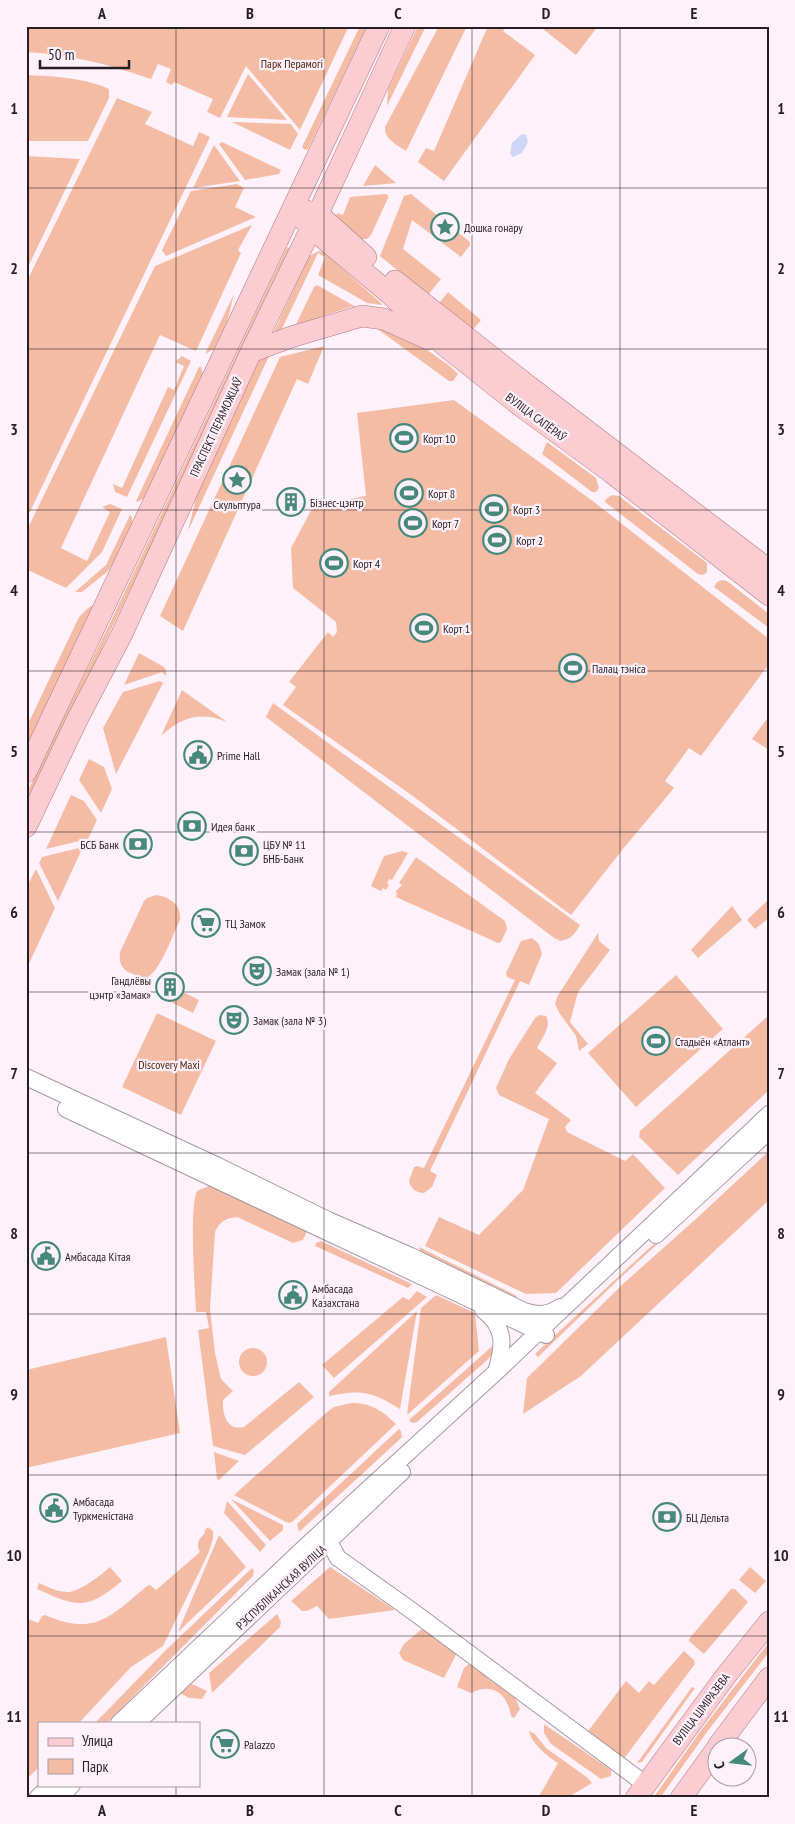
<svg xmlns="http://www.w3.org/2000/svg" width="795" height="1824" font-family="'PT Sans Narrow',sans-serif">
<rect width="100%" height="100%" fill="#fff1fa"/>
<path fill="#f5bca5" d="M26 26H349L300 130 246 66 220 118 207 112 213 99 174 82 172 85 166 82 171 69 158 64 151 79C111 65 69 54 26 52Z
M360 26H367L308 149 305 150 302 147Z
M418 26H426L387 106 388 89Z
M439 26H467L406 151C397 145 384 139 385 127Z
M488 26H507L503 31 535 55 444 181 418 162 426 148 434 151Z
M539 26H598L576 55Z
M248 74 287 120 227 117Z
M26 75C52 76 86 78 109 89V98L88 141H26Z
M117 98 152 112 145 124 193 146 199 132 210 137 26 520V283Z
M232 122 291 124 298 134 290 150Z
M222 142 281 170 279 174 245 180 219 144Z
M214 145 240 181 193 188Z
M26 156 80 159 26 271Z
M375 165 396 183 363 186Z
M237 184 244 188 235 207 256 217 166 256 162 250 191 191Z
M385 194 388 195V198L371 235 367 239H359L335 219 337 213 343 215 350 197Z
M411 194 470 242V245L461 257 412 220 403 249 441 279 428 295 380 256 404 196Z
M252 225 238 250 241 253 196 351 160 335 61 548 87 561 110 512 102 507 110 504 122 509 102 552 66 588 26 569V532L155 266Z
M287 247 290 249 146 557 26 806V794L109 625Z
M319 251 326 254 383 305 367 303 318 275 325 257 318 253 280 333 274 332 309 256Z
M317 285 356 307H351L322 316 314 325 296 328V324L314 287Z
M448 292 481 320 472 331 440 305V302Z
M234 294 227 322 214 349 205 354Z
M365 320 391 325 450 366 458 374 453 381H449Z
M324 346 308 384 297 379 183 631 160 616 280 357Z
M270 354 188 531 199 486 261 356Z
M182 356 191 361 127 497 115 492 113 484 122 488 168 387 174 390 184 366 175 362Z
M199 367H201L203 374 144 498 138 502 136 501Z
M454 400 594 502 769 639V664L701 756 689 748 665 781 674 788 623 849 571 915 410 794 283 705 296 687 289 682 328 632 333 637 337 632 336 622 293 588 291 548 314 505 366 496 357 413Z
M547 442 596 478 599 488 596 492H592L542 454Z
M612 495 619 496 707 563V572L703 575 698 574 605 502 606 499Z
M130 515 132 517V523L113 564 107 572 82 592H75L106 565Z
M722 580 727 581 769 614V628L714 587 717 582Z
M96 604 26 750V728L79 617 88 608Z
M139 653 164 667 166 670V676L162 672 124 685Z
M160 681 163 683 116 774 103 728 123 692Z
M182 690 227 722C200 711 182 717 161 736Z
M273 703 580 925C575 934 571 939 561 941L554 938 266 717Z
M769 716V750L752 739Z
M89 759 104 767 112 789 101 813 79 780Z
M71 795 84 801 97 820 88 839 46 849Z
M83 847 58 901 39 863 42 857Z
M402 851 408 853 392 880 389 879 387 883 389 885 386 890 383 888 381 891 371 886 384 856Z
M416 857 505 921 507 929 501 942 498 943 396 897 397 893 395 892 402 885 399 883Z
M36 869 55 908 26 970V888Z
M156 895C170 897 182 905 180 920 174 932 159 974 147 977 140 978 134 974 128 972 120 967 119 960 120 952L144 901 147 898Z
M769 899V918L755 929 747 920Z
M732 906 742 920 698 958 691 950Z
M598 933 599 941 610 950 578 992 570 1022 588 1044 579 1051 576 1036 560 1014 555 1004 557 997Z
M532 938 539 944 542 954 529 985 520 981 430 1171 437 1175 432 1187 424 1193C416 1193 411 1189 409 1181L414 1167 417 1166 424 1168 515 980 507 977 506 973 521 941Z
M676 975 723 1029 636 1107 588 1053Z
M181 991 199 1000 193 1013 169 1001 172 993 178 996Z
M157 1013 216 1041 181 1115 122 1087Z
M539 1015 546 1016C552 1026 542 1038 537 1048L557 1063 535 1093 571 1120 565 1127 567 1132 625 1161 633 1154 665 1188 556 1293 526 1294 425 1246 439 1217 479 1235 523 1190 549 1119 499 1095 496 1088 509 1059 535 1018Z
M769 1015V1090L678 1175 639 1137 640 1131Z
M769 1137V1142L618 1280 538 1357 535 1354Z
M769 1151V1200L581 1376 523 1414 527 1378 624 1283 697 1218Z
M209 1186 215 1187 307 1231 303 1240 293 1243 237 1217C226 1218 220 1221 215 1232L210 1309 215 1353 221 1379 233 1391 223 1400C222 1414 227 1431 244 1427L299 1382 314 1397 245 1455 213 1446 198 1330 209 1328 206 1312H196C195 1290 189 1206 197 1191Z
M321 1241 412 1284 408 1288 315 1246 316 1243Z
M419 1247 517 1296 516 1301 421 1254Z
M417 1291 427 1297 334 1378 322 1365 403 1297 409 1300Z
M436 1295 475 1313 479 1351 407 1415 421 1308Z
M417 1311 400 1409C372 1392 363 1389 329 1396V1392Z
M166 1337 180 1433 26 1468V1370Z
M497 1342 493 1354 486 1361 417 1422 412 1423 409 1420Z
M239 1362a14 14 0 1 1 28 0a14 14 0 1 1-28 0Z
M351 1403C370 1402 383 1411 396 1424L292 1522 288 1523 234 1495 327 1412 334 1407Z
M399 1429 401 1431 402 1437 398 1441 299 1532 297 1524Z
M214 1452 239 1461 219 1480 217 1479Z
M231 1499 283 1525V1530L270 1541Z
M227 1501 266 1545 260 1552 224 1513Z
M208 1527 213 1531V1539L208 1554 163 1646 131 1667 79 1723H39V1767L26 1780V1618L38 1623 42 1616 45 1615C95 1637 111 1616 147 1586L150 1585 156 1590 200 1552C196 1543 198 1540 205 1533L204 1531Z
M219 1535 246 1567 178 1632Z
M110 1567 122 1581C86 1611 77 1607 37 1589L39 1583C48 1587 60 1593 70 1592 83 1589 100 1576 110 1567Z
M330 1567 395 1610 329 1619 317 1606 307 1611H302L291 1601Z
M750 1567 766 1581 755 1593 739 1580Z
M252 1568 254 1571 253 1576 107 1723H95L167 1649Z
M731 1589H735L748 1602 704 1654 689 1641V1639Z
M277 1614 281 1622 280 1627 212 1693 209 1673Z
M423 1628 455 1650 456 1655 444 1678 403 1660 399 1653 404 1644Z
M769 1642V1652L707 1732 660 1798H653L702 1729Z
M684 1651 694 1660 695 1664 623 1760 586 1734 626 1681 639 1693 649 1681 654 1685Z
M470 1663 510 1692 516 1699 520 1709 514 1718 511 1716C507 1693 492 1682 471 1693L457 1687 464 1668Z
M192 1684 207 1691 202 1699 189 1698 180 1693Z
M692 1687 695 1688 642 1762 637 1763Z
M544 1724 611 1770V1776L601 1779 551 1744 544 1733Z
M529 1731 535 1734 546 1748 588 1778 592 1783 567 1798H538L558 1763C548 1757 531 1743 529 1731Z"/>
<path fill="#ced6f7" d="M522 134 526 135 528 142 522 153 513 157 510 154 512 143Z"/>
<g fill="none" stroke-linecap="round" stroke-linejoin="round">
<defs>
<path id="minor" d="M26 1077 218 1166 328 1220 411 1256 524 1311C537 1316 549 1315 560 1307
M66 1109 546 1335
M656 1235 769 1131
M483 1310C506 1328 504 1345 496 1372
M329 1542 338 1558 415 1613 645 1784
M119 1723 306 1546 496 1372 769 1114
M137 1723 402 1472
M37 1798 51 1785
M59 1798 72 1785"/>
<path id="major" d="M306 211 318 214 366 257
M302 218 311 228 390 294 445 346 522 407 612 473 769 595
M395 281 531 388 769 570
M251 352 291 337 362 316 384 319 428 339
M26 772 379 26
M26 827 77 720 122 634 251 352 318 214 405 26
M718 1746 769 1678
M636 1798 725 1677 769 1622
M681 1798 718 1747"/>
</defs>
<use href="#minor" stroke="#a797a2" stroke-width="18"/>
<use href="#major" stroke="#ae7981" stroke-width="22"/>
<use href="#minor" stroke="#fff" stroke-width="16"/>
<use href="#major" stroke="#fbccd2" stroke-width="21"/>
</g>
<path fill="none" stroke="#251f23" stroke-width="1" stroke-opacity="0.55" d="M176 26V1723M324 26V1798M472 26V1798M620 26V1798M26 188H769M26 349H769M26 510H769M26 671H769M26 832H769M26 992H769M26 1153H769M26 1314H769M26 1475H769M26 1636H769M176 1785V1798"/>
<defs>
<symbol id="sight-ring" viewBox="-11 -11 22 22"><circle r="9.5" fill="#fff1fa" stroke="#46887a" stroke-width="1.5"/><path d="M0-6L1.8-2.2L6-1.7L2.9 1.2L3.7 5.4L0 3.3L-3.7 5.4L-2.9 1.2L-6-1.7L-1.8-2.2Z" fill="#46887a"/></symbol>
<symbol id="stadium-ring" viewBox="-11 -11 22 22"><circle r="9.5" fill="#fff1fa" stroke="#46887a" stroke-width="1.5"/><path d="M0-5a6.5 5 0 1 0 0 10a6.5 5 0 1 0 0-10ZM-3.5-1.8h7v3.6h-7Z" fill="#46887a"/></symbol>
<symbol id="building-ring" viewBox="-11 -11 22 22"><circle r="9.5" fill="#fff1fa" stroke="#46887a" stroke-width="1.5"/><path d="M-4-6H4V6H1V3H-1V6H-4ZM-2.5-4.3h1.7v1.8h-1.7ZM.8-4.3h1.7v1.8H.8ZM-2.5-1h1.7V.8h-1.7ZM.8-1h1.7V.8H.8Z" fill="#46887a"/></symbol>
<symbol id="civic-ring" viewBox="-11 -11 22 22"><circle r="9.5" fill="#fff1fa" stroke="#46887a" stroke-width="1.5"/><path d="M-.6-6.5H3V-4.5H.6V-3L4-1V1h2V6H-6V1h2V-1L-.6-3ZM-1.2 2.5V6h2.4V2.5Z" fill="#46887a"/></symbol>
<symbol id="bank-ring" viewBox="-11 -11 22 22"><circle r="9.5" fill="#fff1fa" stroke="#46887a" stroke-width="1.5"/><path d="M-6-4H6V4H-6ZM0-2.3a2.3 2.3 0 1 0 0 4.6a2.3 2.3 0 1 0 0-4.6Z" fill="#46887a"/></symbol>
<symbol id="supermarket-ring" viewBox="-11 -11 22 22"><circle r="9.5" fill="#fff1fa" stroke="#46887a" stroke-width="1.5"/><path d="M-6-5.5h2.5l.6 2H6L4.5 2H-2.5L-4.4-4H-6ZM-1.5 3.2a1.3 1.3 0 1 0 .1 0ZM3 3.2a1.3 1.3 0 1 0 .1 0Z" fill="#46887a"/></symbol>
<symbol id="theatre-ring" viewBox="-11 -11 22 22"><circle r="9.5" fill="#fff1fa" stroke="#46887a" stroke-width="1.5"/><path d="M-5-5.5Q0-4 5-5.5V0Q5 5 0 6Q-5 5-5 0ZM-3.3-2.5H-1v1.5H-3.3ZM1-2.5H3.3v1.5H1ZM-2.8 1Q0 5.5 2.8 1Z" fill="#46887a"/></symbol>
</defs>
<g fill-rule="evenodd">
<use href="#sight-ring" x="429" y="211" width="32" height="32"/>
<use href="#stadium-ring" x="388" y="422" width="32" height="32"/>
<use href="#sight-ring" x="221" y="464" width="32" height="32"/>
<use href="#stadium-ring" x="393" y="477" width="32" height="32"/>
<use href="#building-ring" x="275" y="486" width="32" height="32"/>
<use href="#stadium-ring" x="478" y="493" width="32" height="32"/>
<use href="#stadium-ring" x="397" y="507" width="32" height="32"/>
<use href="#stadium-ring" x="481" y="524" width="32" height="32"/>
<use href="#stadium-ring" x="318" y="547" width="32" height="32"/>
<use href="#stadium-ring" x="408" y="612" width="32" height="32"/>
<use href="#stadium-ring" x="557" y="652" width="32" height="32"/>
<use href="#civic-ring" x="182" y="739" width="32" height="32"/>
<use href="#bank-ring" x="176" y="810" width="32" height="32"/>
<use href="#bank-ring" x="122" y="828" width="32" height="32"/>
<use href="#bank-ring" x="228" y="835" width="32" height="32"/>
<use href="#supermarket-ring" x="190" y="907" width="32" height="32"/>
<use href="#theatre-ring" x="241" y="955" width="32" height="32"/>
<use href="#building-ring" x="154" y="971" width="32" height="32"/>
<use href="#theatre-ring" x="218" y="1004" width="32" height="32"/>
<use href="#stadium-ring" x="640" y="1025" width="32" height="32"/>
<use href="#civic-ring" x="30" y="1240" width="32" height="32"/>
<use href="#civic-ring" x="277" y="1279" width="32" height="32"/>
<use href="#civic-ring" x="38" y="1492" width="32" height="32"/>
<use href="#bank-ring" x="651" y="1501" width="32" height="32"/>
<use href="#supermarket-ring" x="209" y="1728" width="32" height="32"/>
</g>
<g text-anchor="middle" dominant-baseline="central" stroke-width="4.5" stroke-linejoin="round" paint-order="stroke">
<g font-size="12" fill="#501c02" stroke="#fff1fa">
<text x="292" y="63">Парк Перамогі</text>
<text x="169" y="1064">Discovery Maxi</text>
</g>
<g font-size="12" fill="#251f23" stroke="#fff1fa" text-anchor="start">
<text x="464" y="227">Дошка гонару</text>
<text x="423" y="438">Корт 10</text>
<text x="428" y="493">Корт 8</text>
<text x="310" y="502">Бізнес-цэнтр</text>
<text x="237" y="504" text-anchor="middle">Скульптура</text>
<text x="513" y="509">Корт 3</text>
<text x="432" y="523">Корт 7</text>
<text x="516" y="540">Корт 2</text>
<text x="353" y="563">Корт 4</text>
<text x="443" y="628">Корт 1</text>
<text x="592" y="668">Палац тэніса</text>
<text x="217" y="755">Prime Hall</text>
<text x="211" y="826">Идея банк</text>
<text x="119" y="844" text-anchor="end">БСБ Банк</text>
<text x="263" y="844">ЦБУ № 11<tspan x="263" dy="14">БНБ-Банк</tspan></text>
<text x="225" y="923">ТЦ Замок</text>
<text x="276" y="971">Замак (зала № 1)</text>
<text x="151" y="980" text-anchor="end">Гандлёвы<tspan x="151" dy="14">цэнтр «Замак»</tspan></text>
<text x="253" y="1020">Замак (зала № 3)</text>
<text x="675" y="1041">Стадыён «Атлант»</text>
<text x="65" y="1256">Амбасада Кітая</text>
<text x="312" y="1288">Амбасада<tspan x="312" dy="14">Казахстана</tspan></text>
<text x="73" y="1501">Амбасада<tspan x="73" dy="14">Туркменістана</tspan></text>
<text x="686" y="1517">БЦ Дельта</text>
<text x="244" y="1744">Palazzo</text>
</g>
<g font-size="12" fill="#251f23" stroke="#fff1fa">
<text transform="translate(536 417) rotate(37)">ВУЛІЦА САПЁРАЎ</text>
<text transform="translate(216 427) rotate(-65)">ПРАСПЕКТ ПЕРАМОЖЦАЎ</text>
<text transform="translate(281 1587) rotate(-43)">РЭСПУБЛІКАНСКАЯ ВУЛІЦА</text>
<text transform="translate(701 1709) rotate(-53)">ВУЛІЦА ЦІМІРАЗЕВА</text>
</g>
</g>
<rect width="795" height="1824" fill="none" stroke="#fff1fa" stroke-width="55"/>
<rect x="38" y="1722" width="162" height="65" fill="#fff1fa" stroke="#a89da4"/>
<rect x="48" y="1738" width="25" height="8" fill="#fbccd2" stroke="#a89da4"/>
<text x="82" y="1746" font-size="15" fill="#251f23">Улица</text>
<rect x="48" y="1759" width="25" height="15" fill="#f5bca5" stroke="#a89da4"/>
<text x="82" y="1772" font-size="15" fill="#251f23">Парк</text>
<g transform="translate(732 1762) rotate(255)"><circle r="24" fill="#fff1fa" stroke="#a89da4"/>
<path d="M0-4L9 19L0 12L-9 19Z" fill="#46887a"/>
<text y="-8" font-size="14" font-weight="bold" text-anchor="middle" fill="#251f23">С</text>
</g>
<path d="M40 60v8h89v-8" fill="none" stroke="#251f23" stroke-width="2.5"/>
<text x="48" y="60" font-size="15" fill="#251f23" stroke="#fff1fa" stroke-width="4" paint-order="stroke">50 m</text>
<rect x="28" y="28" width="740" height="1768" fill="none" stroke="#251f23" stroke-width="2"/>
<g font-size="16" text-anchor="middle" font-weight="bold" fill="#251f23">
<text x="102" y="19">A</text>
<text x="250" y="19">B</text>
<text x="398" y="19">C</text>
<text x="546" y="19">D</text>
<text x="694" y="19">E</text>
<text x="14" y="114">1</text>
<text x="781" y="114">1</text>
<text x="14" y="274">2</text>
<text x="781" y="274">2</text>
<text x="14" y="435">3</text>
<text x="781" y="435">3</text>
<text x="14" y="596">4</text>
<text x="781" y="596">4</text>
<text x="14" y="757">5</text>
<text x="781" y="757">5</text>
<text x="14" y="918">6</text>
<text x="781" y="918">6</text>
<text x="14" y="1079">7</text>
<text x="781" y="1079">7</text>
<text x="14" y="1239">8</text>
<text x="781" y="1239">8</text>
<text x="14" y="1400">9</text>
<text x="781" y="1400">9</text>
<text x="14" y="1561">10</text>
<text x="781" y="1561">10</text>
<text x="14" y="1722">11</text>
<text x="781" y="1722">11</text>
<text x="102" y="1816">A</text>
<text x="250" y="1816">B</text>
<text x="398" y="1816">C</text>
<text x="546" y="1816">D</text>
<text x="694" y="1816">E</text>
</g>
</svg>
